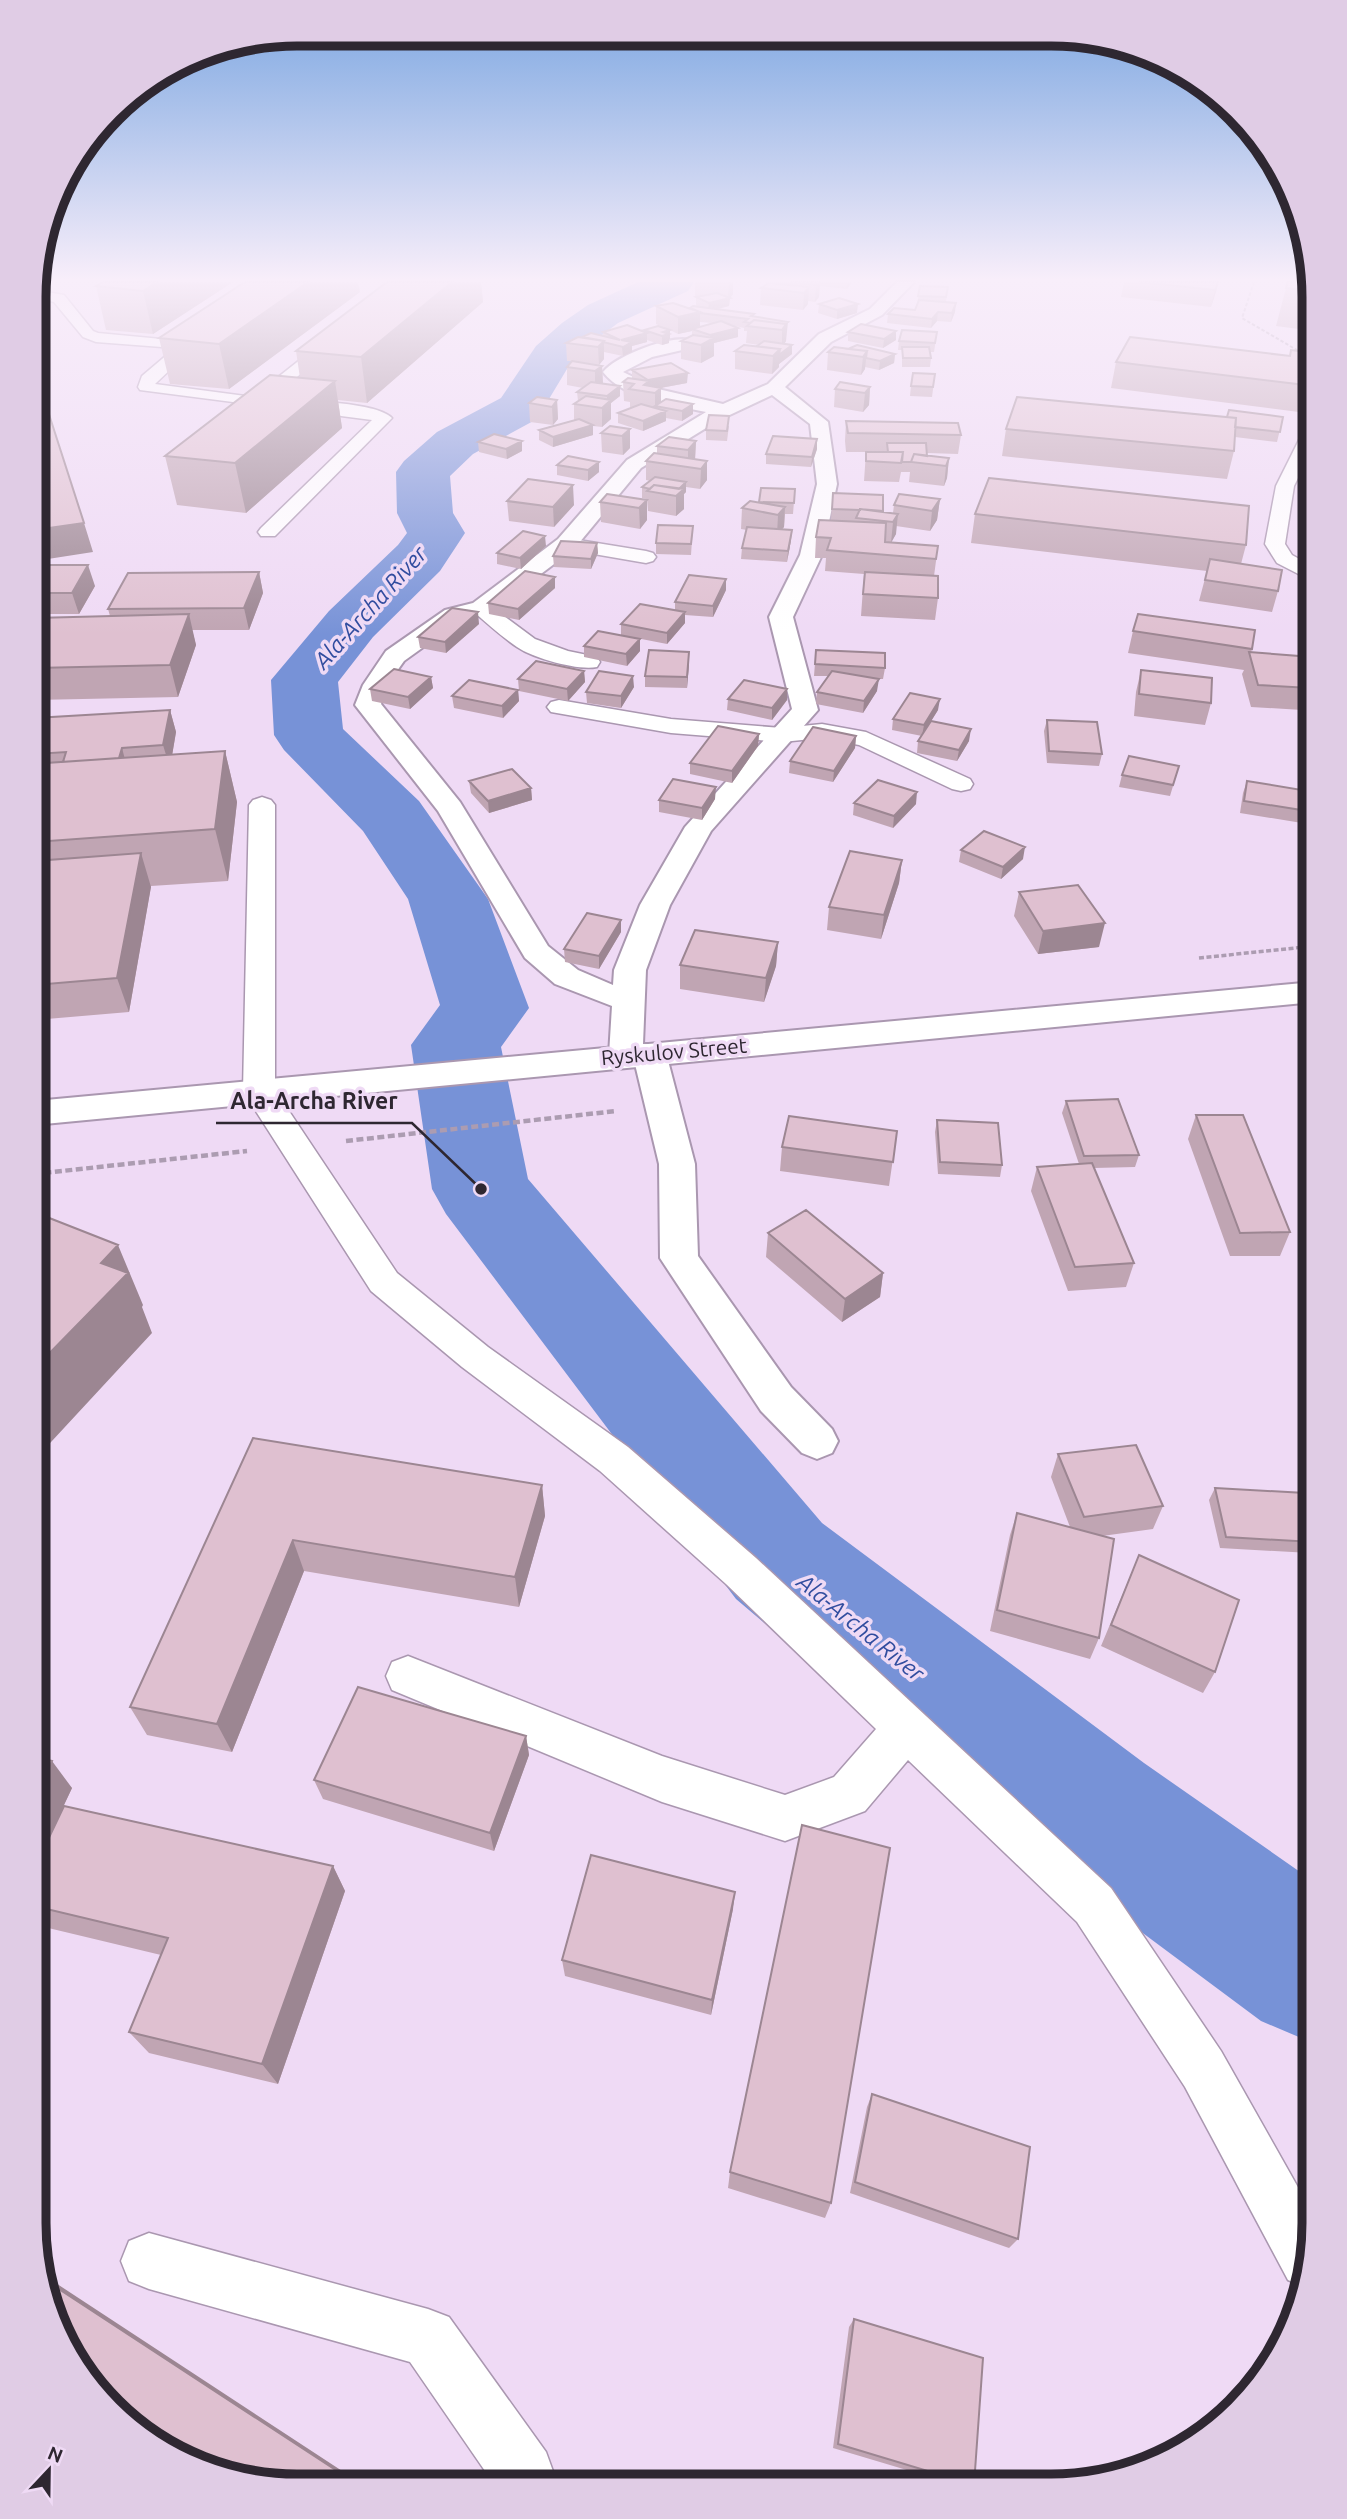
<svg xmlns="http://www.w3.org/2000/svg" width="1347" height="2519" font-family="Ubuntu,sans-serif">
<rect width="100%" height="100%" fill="#efdaf5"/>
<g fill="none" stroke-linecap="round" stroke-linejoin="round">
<path fill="#7792d7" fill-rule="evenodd" d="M638 282H694L688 291 618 323 594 341 570 364 537 419 473 454 450 476 453 513 465 533 440 571 373 637 338 682 343 729 419 801 488 899 529 1008 501 1047 528 1179 822 1523 1144 1763 1313 1881V2043L1261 2021 1046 1861 736 1599 446 1214 432 1189 411 1045 440 1005 408 899 363 831 284 750 274 735 271 680 329 611 398 545 407 533 397 513 396 472 404 461 437 432 501 398 536 346 562 323 588 305Z"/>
<defs>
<path id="service" d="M35 290 64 295 93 331 98 333 193 342 196 345 193 348 155 384 253 397 330 336H340L343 339 340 342 271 398C296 401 376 401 392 418L275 536H261L258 532 261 528 372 420 140 390 138 387 142 376 175 348 96 342 83 337 54 302 35 298Z
M1314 423V446L1294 486 1285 544 1292 555 1314 567V582L1277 563 1265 544 1276 486 1305 428Z
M566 538 646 551 653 553 656 557 653 561 646 563 559 548 556 544 559 540Z
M481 602 488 604 535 639 568 651 597 657 600 662 597 667C578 671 533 658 517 647 502 637 488 624 474 612L470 608 474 604Z
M559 700 671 719 782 728 822 724 866 732 970 779 973 784 970 789 961 791 952 789 859 745 822 738 782 742 671 733 551 712 547 707 551 702Z
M262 797 271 800 275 805V1090L397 1273 488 1347 628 1447 756 1558 1111 1888 1221 2051 1313 2214V2240L1302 2286 1288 2280 1185 2087 1077 1922 908 1760 865 1811 785 1841 662 1802 392 1690 386 1676 392 1662 408 1656 662 1756 785 1795 834 1777 876 1729 726 1584 600 1471 462 1367 371 1291 243 1091 249 805 253 800Z
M149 2233 428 2309 449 2317 546 2452 554 2474 555 2484H494L410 2362 149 2289 129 2281 121 2261 129 2241Z"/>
<path id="minor" d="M897 282H914L882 315 831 342 785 387 828 422 837 484 822 555 793 617 818 710 711 831 670 905 646 970 643 1044 661 1045 666 1053 695 1164 698 1256 791 1387 832 1429 838 1441 832 1453 817 1459 802 1453 761 1411 660 1258 659 1164 635 1064 626 1066 614 1063 609 1055 612 1006 555 984 525 958 438 811 355 705 363 685 386 651 445 610 473 603 558 539 627 460 706 412C674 405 625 400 603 372 617 355 670 335 691 340L693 344 691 348 652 357 623 372 658 389 723 404 768 384 819 334 870 309ZM772 395 810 424 817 484 800 555 769 617 792 709 685 827 640 905 614 970 613 985 578 970 548 946 460 802 381 704 387 685 404 661 461 620 489 613 574 549 641 468 719 420Z"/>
<path id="secondary" d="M1314 982V1002L34 1125 35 1101Z"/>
</defs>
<use href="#service" stroke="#aa97b0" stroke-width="3"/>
<use href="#minor" stroke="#aa97b0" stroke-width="4"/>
<use href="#secondary" stroke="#aa97b0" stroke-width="4"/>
<path stroke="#ac9cb1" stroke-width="2" stroke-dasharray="3.5 2" stroke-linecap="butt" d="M1254 282 1242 318 1302 353"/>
<path stroke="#ac9cb1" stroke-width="3.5" stroke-dasharray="5 2.5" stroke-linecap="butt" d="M1199 958 1314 946"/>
<path stroke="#ac9cb1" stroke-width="4.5" stroke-dasharray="7 3.5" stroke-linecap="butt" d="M346 1141 616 1111
M34 1174 247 1151"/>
<use href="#service" fill="#fff" fill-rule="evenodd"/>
<use href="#minor" fill="#fff" fill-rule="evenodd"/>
<use href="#secondary" fill="#fff" fill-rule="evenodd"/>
</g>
<path fill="#c0a5b3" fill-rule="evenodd" d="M103 282H233L153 334 106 330 96 286Z
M387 282H481L483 302 367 403 338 400 342 428 246 513 177 505 165 456 300 378 296 351Z
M695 282H733V294L730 298 729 306 718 309 754 314V316L787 331H786V341L784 344 792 354 779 364V367L772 374 735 369V351L759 345 746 343 747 331H744V328L735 326 738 328V337L714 343V356L701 363 681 359V341L692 335V331L678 334 670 330 669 343 662 345 647 340V342L632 346V352L623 356 604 352V359L599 365 602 366 603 384 620 386V396L611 403V419L602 427 593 426V435L553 447 539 440V430L574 420V404L578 401 577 392 583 388 567 385V367L572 361H567L566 343 582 338 603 336V332H644V330L667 329 656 324V306L690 308 696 306V297H698L695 296ZM700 322 712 323 700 327Z
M778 282H852L847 289 820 286 819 297 815 302 808 301V304L803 310 760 305 761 288 778 284Z
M1124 282H1218L1211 307 1121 297Z
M1311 282 1314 297V331L1276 326 1286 288Z
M920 286 948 287 946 302 955 312 951 322 937 321 931 328 887 323 888 314 915 310 917 304Z
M360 292 229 389 170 384 159 338Z
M819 304 857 313 837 319 818 313Z
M848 332 896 340 883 348 848 341Z
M937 332 934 352H930L931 358 930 367H902V350H898L899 341Z
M828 352 895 354 894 363 879 370 865 367V369L861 375 827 370Z
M1314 353V414L1111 388 1116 362 1290 356Z
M632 370 687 383 661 388V402L693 414 682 421 666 418V421L643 431 618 423V413L631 408H630V402L624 401 623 382 632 379Z
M935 374 932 397 910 396 911 386Z
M870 387 869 405 863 412 834 407 835 389Z
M557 400 558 419 553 425 530 422 529 403Z
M1227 417H1283L1277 442 1235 437 1234 451 1227 479 1002 456 1006 429Z
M846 421 961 435 958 454 927 453V456L949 458 947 478 944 486 909 482 910 472H901L899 482 864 481 866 452H870H846L845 441Z
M729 426 727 441 706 440V430Z
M630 429V448L623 455 602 452 601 433Z
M817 439V449L811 467 766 464V454Z
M696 441 695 459 707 480 700 489 686 487V492L684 494V509L676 516 648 511 647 499 642 498V487L650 481 646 480V461L657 453V446Z
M478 442 522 451 507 459 479 452Z
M557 465 599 472 588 481 557 475Z
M795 489 793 514H785L784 527 782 529 791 540 787 562 741 559 742 548 747 530 741 529 742 508Z
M833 493 883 512 893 513 894 505 940 499 937 520 930 531 896 526V534L891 542 938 546 934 576 938 598 935 620 861 616 864 574 825 571 826 558H815L816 537 856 522 831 520Z
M647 500V520L640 529 601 522 600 502Z
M507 501 574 505 554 527 509 521Z
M975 514 1246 545 1241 564 1278 591 1272 612 1199 601 1207 571 971 543Z
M693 526 691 555 656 554V543Z
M597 543 598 553 591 569 554 567 553 556Z
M546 546 521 569 497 564V553Z
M35 565 95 586 79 614H35Z
M259 572 263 593 249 630H192L196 645 178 697 35 700V618L110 616 108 609Z
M555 577V588L519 620 489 614 488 603Z
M726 590 713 617 685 615V623L667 644 621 635V624L675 610V602Z
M479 624 446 653 420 648 418 637Z
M1133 631 1252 649 1251 653 1310 688 1302 710 1251 707 1242 674 1244 670 1128 653Z
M640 639V651L627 666 584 657V646Z
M816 650 885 668 883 679H876L877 691 863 713 816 704 817 692 828 676H814Z
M689 663 687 688 645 687V676Z
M1141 670 1211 703 1205 725 1134 716 1136 692Z
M584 671 585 682 568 701 519 691 518 679Z
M431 677 433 688 410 709 372 701 370 689Z
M634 687 621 708 587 703 586 692Z
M787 689V700L772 720 727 710 728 699Z
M518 690 519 701 503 718 454 708 452 696Z
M170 710 176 732 172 755 225 751 237 802 228 881 151 886 129 1012 35 1020V800L42 777H35V718Z
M938 710 931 721 969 741 957 761 917 753 918 741 922 736 892 730 893 719Z
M1047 720 1102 754 1099 766 1047 763 1044 731Z
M759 734 758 746 732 783 690 774V763Z
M856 736 855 748 833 782 789 773 790 761Z
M1179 766 1170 796 1119 787 1122 775Z
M469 781 531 788 532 800 489 813 471 793Z
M1247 781 1314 792V825L1240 813 1243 793Z
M715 799 702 820 659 812V800Z
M854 803 916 804 893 828 853 815Z
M961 850 1023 859 1001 879 959 862Z
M902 860 899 883 881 939 827 930 829 907Z
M1019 892 1099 947 1038 954 1014 916Z
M621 920V932L599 969 565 962 564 949Z
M778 942 776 966 764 1002 680 989V965Z
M1310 1027H1314V1058L1305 1039Z
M1066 1101 1139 1155 1135 1167 1094 1168 1134 1263 1126 1287 1068 1291 1031 1191 1037 1167 1079 1164 1062 1113Z
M1196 1115 1290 1232 1280 1256H1230L1188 1139Z
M937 1120 1002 1165 1000 1177 938 1174 935 1132Z
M897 1131 889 1186 780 1171 782 1147Z
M768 1233 883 1273 880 1297 842 1322 766 1257Z
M253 1438 542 1485 545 1516 519 1607 304 1571 232 1752 147 1735 130 1707Z
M1058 1454 1163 1506 1153 1529 1102 1536 1099 1638 1090 1659 990 1631 1010 1535 1017 1513 1070 1527 1051 1477Z
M1215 1488 1313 1527V1548L1310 1553 1220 1548 1209 1500Z
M1139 1555 1215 1672 1203 1693 1101 1646Z
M526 1736 529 1755 494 1851 323 1799 314 1780Z
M34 1757 72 1788 35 1866H333L345 1891 278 2084 149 2053 129 2032 161 1955 40 1926 34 1919Z
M733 1909 711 2015 565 1976 562 1960Z
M872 2094 1018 2239 1009 2248 850 2193 867 2107Z
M730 2172 831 2203 825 2218 728 2188Z
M854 2319 974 2485H957L833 2448 849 2327Z"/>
<path fill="#9c8692" d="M157 282H233L153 334 143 291Z
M308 282H358L360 292 229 389 219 344Z
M452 282H481L483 302 367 403 361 357Z
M729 282H733V294L730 298 729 306 708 311 709 303 728 298Z
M819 282H820L819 297 815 302 816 285Z
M848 282H852L847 289Z
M1218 282 1216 292 1211 307 1215 290Z
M809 287 808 304 803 310 804 293Z
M956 303 955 312 951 322 952 313Z
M858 304 857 313 837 319V310Z
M700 312V329H692V331L678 334V317Z
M938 312 937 321 931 328 932 319Z
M788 322 786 341 782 348V330H779Z
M738 328V337L714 343V356L701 363V345L710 340V335Z
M670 330V339H669V343L662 345V336L663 332Z
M896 331V340L883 348 884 339Z
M647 333V342L632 346V352L623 356 621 340Z
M604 341V359L599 365 598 347Z
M792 345V354L779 364V367L772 374 773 356 780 349Z
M867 351 865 369 861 375 863 357Z
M895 354 894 363 879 370 880 361Z
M602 366 603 384 595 390V371Z
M688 373 687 383 649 390 644 385 648 380Z
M335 381 342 428 246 513 235 463Z
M620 386V396L611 403V419L602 427V408L607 403V396Z
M870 387 869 405 863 412 865 393Z
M661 388V406H655V412V393Z
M557 400 558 419 553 425 552 407Z
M693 404V414L682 421V411Z
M666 411V421L643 431V421Z
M593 425V435L553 447V437Z
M630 429V448L623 455 622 436Z
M817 439V449L811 467 812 457Z
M522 441V451L507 459 506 449Z
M696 441 695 460 688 467V450Z
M949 458 947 478 944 486 946 466Z
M707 461V480L700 489 701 469Z
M599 462V472L588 481V470Z
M686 482V492L684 494V509L676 516V496L674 493Z
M573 485 574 505 554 527 553 507Z
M940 499 937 520 930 531 932 511Z
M647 500V520L640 529 639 508Z
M785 507 784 527 777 535 778 515Z
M898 514 896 534 891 543 893 522Z
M84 523 93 552 35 561V530Z
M792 530 791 540 787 562 788 551Z
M545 536 546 546 521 569 520 558Z
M597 543 598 553 591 569V559Z
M88 565 95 586 79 614 72 593Z
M259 572 263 593 249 630 244 608Z
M555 577V588L519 620 518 609Z
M726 579V590L713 617V606Z
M478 612 479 624 446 653 445 642Z
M685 612V623L667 644V633Z
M189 614 196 645 178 697 170 665Z
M640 639V651L627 666 626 654Z
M689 652V663L687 688V677Z
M584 671 585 682 568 701 567 689Z
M633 676 634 687 621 708V696Z
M431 677 433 688 410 709 408 697Z
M879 679 877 691 863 713 864 701Z
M787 689V700L772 720V708Z
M518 690 519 701 503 718 502 706Z
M940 699 938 710 922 736 924 725Z
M170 710 176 732 170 768 163 745Z
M971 729 969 741 957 761 959 750Z
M759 734 758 746 732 783V771Z
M856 736 855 748 833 782 834 771Z
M122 748 128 771 113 787Z
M225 751 237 802 228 881 215 829Z
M716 787 715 799 702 820V808Z
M531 788 532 800 489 813 488 801Z
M917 792 916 804 893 828 894 816Z
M1025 847 1023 859 1001 879 1003 867Z
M141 853 151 887 129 1012 117 978Z
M902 860 899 883 881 939 884 915Z
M621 920V932L599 969V956Z
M1105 923 1099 947 1038 954 1043 931Z
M778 942 776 966 764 1002 766 978Z
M118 1245 143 1305 142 1307 152 1333 39 1455 34 1446V1369L101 1263Z
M883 1273 880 1297 842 1322 845 1299Z
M542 1485 545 1516 519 1607 515 1577Z
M293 1540 304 1571 232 1752 217 1724Z
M526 1736 529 1755 494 1851 490 1833Z
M52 1761 72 1788 34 1869V1798Z
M333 1866 345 1891 278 2084 262 2064Z
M735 1892 733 1909 711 2015 712 2000Z
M42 2275 45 2276 362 2484H357L42 2278Z"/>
<path fill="#dfc0d0" stroke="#9c8692" stroke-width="2" d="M103 282H157L143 291 96 286Z
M245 282H308L219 344 159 338Z
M387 282H452L361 357 296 351Z
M790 282H819L816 285Z
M1139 282H1218L1215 290Z
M1288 282H1311L1313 291 1286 288Z
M769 283 809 287 804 293 761 288Z
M920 286 948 287 946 297 918 296Z
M717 293 730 298 709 303 696 297Z
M839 298 858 304 837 310 819 304Z
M919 300 956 303 952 313 938 312 932 319 888 314 894 308 915 310Z
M673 303 700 312 678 317 656 306Z
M693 306 754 314 751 316 788 322 785 324 754 320 750 323 744 322 748 319 700 313V312L690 308Z
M754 320 786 324 782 330 747 326Z
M721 321 738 328 710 335 692 329Z
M861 324 896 331 884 339 848 332Z
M627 325 647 333 621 340 632 342 623 347 603 342 604 341 582 337 591 333 620 340 603 332Z
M658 326 670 330 663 332 669 334 662 336 644 330Z
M902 330 937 332 935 343 899 341Z
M693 335 714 338 701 345 681 341Z
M578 337 604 341 598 347 566 343Z
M1130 337 1290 356 1291 350 1314 353V386L1116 362Z
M764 341 792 345 779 355 780 349 757 346Z
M744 345 780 349 773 356 735 351Z
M857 345 895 354 880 361 866 358 867 351 848 349Z
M834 347 867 351 863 357 828 352Z
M902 347H929L931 358H903Z
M572 361 602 366 595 371 567 367Z
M671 363 688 373 648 380 632 370Z
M913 373 935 374 933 387 911 386Z
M270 375 335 381 235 463 165 456Z
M628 378 649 381 644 385 661 388 655 393 629 389 634 384 623 382Z
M591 382 620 386 607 396 577 392Z
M840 382 870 387 865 393 835 389Z
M586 396 611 400 602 408 574 404Z
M537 397 557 400 552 407 529 403Z
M1017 397 1236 418 1234 451 1006 429Z
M666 399 693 404 682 411 655 406Z
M641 404 666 411 643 421 618 413Z
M46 405 84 523 35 530V406Z
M1229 410 1283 417 1280 432 1235 427 1236 418 1227 417Z
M709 415 729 416 727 431 706 430Z
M579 419 593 425 553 437 539 430Z
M846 421 958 423 961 435 848 433Z
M610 426 630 429 622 436 601 433Z
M494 434 522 441 506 449 478 442Z
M773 436 817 439 812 457 766 454Z
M669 437 696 441 688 450 657 446Z
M887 443H926L927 456 914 454 911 462H902L903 452H888Z
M866 452H903L901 463 866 461Z
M654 453 707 461 701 469 646 461Z
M914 454 949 458 946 466 911 462Z
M568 456 599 462 588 470 557 465Z
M655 477 686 482 679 489 654 485 650 489 642 487Z
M989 478 1249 506 1246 545 975 514Z
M528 479 573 485 553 507 507 501Z
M654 485 684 489 676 496 647 491Z
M761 488 795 489 794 503 759 502Z
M833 493 883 495V511L860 509V510L832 509Z
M607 494 647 500 639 508 600 502Z
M899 494 940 499 932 511 894 505Z
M750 501 785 507 778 515 742 508Z
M860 509 898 514 893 522 856 518Z
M819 520 886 523 885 542 938 546 936 559 827 550 831 538 816 537Z
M658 525 693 526 691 544 656 543Z
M747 527 792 530 788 551 742 548Z
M523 531 545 536 520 558 497 553Z
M561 541 597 543 591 559 553 556Z
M1210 559 1282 570 1278 591 1205 580Z
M35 565H88L72 593H35Z
M525 571 555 577 518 609 488 603Z
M259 572 244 608 108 609 128 573Z
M865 572 938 576V598L863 594Z
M689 575 726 579 713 606 675 602Z
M640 604 685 612 667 633 621 624Z
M452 608 478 612 445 642 418 637Z
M189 614 170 665 35 668V618Z
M1138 614 1255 630 1252 649 1133 631Z
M598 631 640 639 626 654 584 646Z
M649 650 689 652 687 677 645 676Z
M816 650 885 653V668L815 664Z
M1249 652 1299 656 1310 688 1258 685Z
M536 661 584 671 567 689 518 679Z
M394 669 431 677 408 697 370 689Z
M1141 670 1212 678 1211 703 1139 694Z
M599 671 633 676 621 696 586 692Z
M832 671 879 679 864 701 817 692Z
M469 680 518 690 502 706 452 696Z
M744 680 787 689 772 708 728 699Z
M910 693 940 699 924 725 893 719Z
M170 710 163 745 122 748 119 758 63 762 66 752 35 754V718Z
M1047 720 1097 722 1102 754 1049 751Z
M931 721 971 729 959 750 918 741Z
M718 726 759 734 732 771 690 763Z
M813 727 856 736 834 771 790 761Z
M225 751 215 829 35 842V800L46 763Z
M1129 756 1179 766 1173 785 1122 775Z
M512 769 531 788 488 801 469 781Z
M673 779 716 787 702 808 659 800Z
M878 780 917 792 894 816 854 803Z
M1247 781 1314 792V812L1244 801Z
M984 831 1025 847 1003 867 961 850Z
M850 851 902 860 884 915 829 907Z
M141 853 117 978 35 985V861Z
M1078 885 1105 923 1043 931 1019 892Z
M587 913 621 920 599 956 564 949Z
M695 930 778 942 766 978 680 965Z
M1118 1099 1139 1155 1084 1156 1066 1101Z
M1196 1115H1243L1290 1232 1240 1233Z
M789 1116 897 1131 893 1162 782 1147Z
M937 1120 998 1123 1002 1165 940 1162Z
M1092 1163 1134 1263 1075 1267 1037 1167Z
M806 1210 883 1273 845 1299 768 1233Z
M34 1212 118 1245 101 1263 128 1273 34 1369Z
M253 1438 542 1485 515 1577 293 1540 217 1724 130 1707Z
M1136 1445 1163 1506 1084 1517 1058 1454Z
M1215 1488 1305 1493 1313 1527V1542L1226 1537Z
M1017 1513 1114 1539 1099 1638 997 1610Z
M1139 1555 1239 1600 1215 1672 1111 1625Z
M358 1687 526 1736 490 1833 314 1780Z
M34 1757 52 1761 34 1798Z
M64 1806 333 1866 262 2064 129 2032 168 1938 34 1906V1869Z
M802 1825 890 1848 831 2203 730 2172Z
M591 1855 735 1892 712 2000 562 1960Z
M872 2094 1030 2147 1018 2239 855 2182Z
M42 2278 357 2484 262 2483 196 2466 123 2421 78 2369 47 2307Z
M854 2319 983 2358 974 2485 838 2444Z"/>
<linearGradient id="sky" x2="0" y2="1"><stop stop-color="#7ba6e1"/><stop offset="0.44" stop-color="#f8eefa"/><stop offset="1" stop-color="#f8eefa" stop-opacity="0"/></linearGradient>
<rect width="1347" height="635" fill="url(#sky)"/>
<g text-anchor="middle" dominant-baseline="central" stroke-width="7" stroke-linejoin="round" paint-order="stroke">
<g font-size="21" fill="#2e2731" stroke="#efdaf5">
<text transform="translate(674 1051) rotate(-5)">Ryskulov Street</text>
</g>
<g font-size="23" font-style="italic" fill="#314d9f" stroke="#efdaf5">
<text transform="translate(370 607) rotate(-48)">Ala-Archa River</text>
<text transform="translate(861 1627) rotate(39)">Ala-Archa River</text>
</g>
</g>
<path d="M0 0H1347V2519H0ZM297 46H1051A251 251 0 0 1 1302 297V2223A251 251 0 0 1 1051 2474H297A251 251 0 0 1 46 2223V297A251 251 0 0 1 297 46Z" fill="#e0cce5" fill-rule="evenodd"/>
<path fill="none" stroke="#2e2731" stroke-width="9" d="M297 46H1051A251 251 0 0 1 1302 297V2223A251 251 0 0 1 1051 2474H297A251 251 0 0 1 46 2223V297A251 251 0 0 1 297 46Z"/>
<path fill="none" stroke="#2e2731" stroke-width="2.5" d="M481 1189L412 1123H216"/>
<circle fill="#2e2731" stroke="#efdaf5" stroke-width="2.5" cx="481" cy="1189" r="7"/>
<g font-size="23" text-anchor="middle" font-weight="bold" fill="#2e2731" stroke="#efdaf5" stroke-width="7" stroke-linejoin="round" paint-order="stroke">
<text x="314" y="1109">Ala-Archa River</text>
</g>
<g transform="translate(49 2470) rotate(22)" stroke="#efdaf5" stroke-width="5" paint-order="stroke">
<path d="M0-5L12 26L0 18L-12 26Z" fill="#2e2731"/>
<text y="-10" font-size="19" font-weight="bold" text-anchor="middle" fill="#2e2731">N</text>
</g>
</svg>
